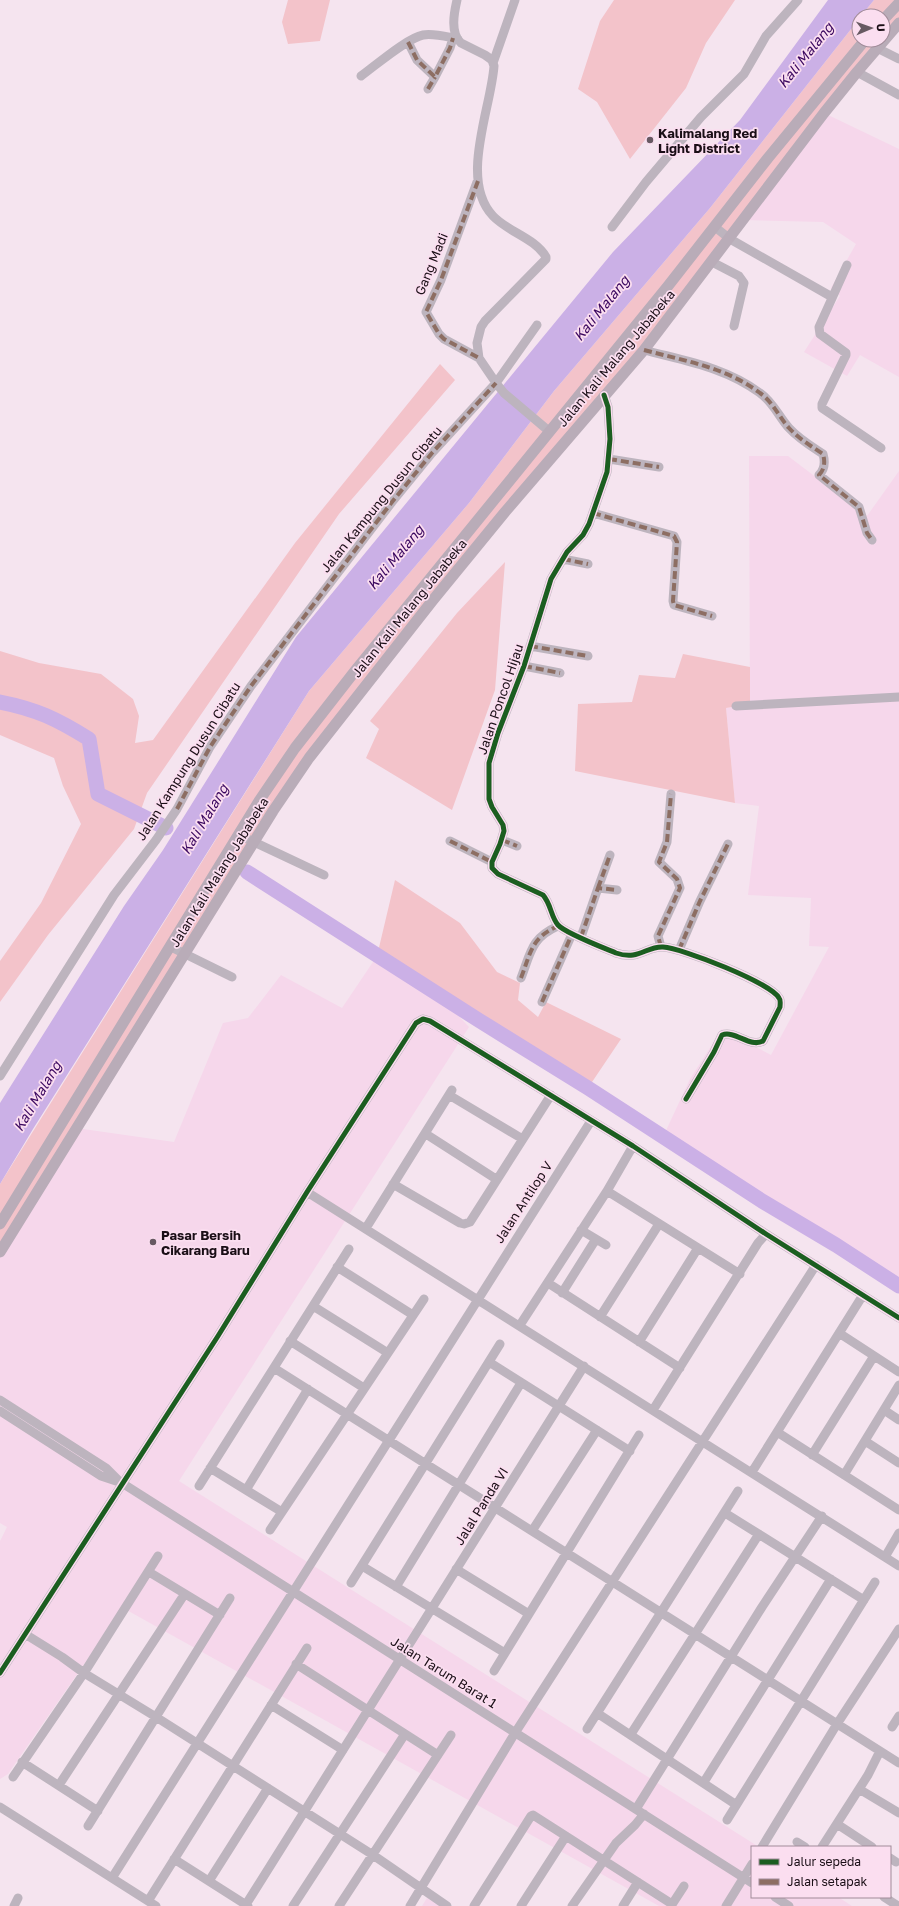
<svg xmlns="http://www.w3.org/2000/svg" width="899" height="1906" font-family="'Golos Text',sans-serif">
<rect width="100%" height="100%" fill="#f5e4ef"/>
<path fill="#f6d7eb" d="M824 113 899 149V377L860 355 847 376 804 352 840 296 831 288 856 244 823 222 744 220Z
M749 456H788L867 516 899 471V1287L663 1137 690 1079 722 1029 771 1055 829 947 809 946 811 898 748 895 759 806 735 803 726 708 750 704Z
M377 956 439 995 469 1027 179 1481 759 1847H752V1897H838L852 1906H659L123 1608 8 1774 0 1779V1541L7 1527 0 1523V1251L76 1128 174 1142 223 1023 248 1018 281 975 342 1008Z
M427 1898 440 1906H422Z"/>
<path fill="#f3c3ca" d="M288 0H330L320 41 288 44 282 22Z
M614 0H735L706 43 686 88 630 159 597 102 578 89 600 21Z
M874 0H899V23L763 195 309 758 0 1252V1184L309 691 469 503 554 391 710 208 859 19V40H883V16H861Z
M440 364 455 380 339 514 147 793 134 829 48 935 0 1002V961L41 903 81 824 63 786 54 758 0 735V651L39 663 101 674 133 699 139 716 135 743 153 740 295 543Z
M505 562 495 690 452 810 366 758 379 729 370 721 457 613Z
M683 654 750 667V704L726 708 735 803 575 771 578 704 632 702 639 675 675 678Z
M395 880 460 923 497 972 520 983 518 1000 538 1017 546 1002 621 1039 588 1088 377 956Z"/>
<path fill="#cbb0e6" d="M828 0H874L861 16H859V19L710 208 554 391 469 503 309 691 33 1129 0 1184V1103L124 906 163 850 296 637 613 252 740 120Z"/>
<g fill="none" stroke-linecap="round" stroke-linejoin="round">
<path stroke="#cbb0e6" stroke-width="15" d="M0 702C36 709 57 719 89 739L98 794 166 828
M247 872 480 1021 588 1088 762 1201 836 1245 899 1286"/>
<path stroke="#bdb4be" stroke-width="9" d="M457 0C454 13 450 33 461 43L485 55 492 60 494 66C491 109 459 180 493 216 508 232 535 238 546 257V259L485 321 481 327 477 343 479 358 496 383 504 393 550 432
M408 42 417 60 435 77 450 48 453 38
M877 48 899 59
M493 63 515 0
M857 72 899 95
M361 76C375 66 407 38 423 35 434 33 447 37 458 39
M428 89 435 77
M477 182 441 280 426 312 439 334 444 339 479 358
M612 227 646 182 701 117 744 74 766 36 798 0
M715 227 730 239 832 297
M712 262 739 276 744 283 734 326
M847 265 819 327 820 334 846 353V355L822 404V408L881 448
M644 350C685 361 725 367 760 393 773 402 779 417 789 428 799 439 811 446 823 454 825 461 825 469 819 475L859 507 867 533 872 540
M604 395 608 407 610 439 607 472 589 524 583 535 567 552 551 579 524 666 498 733 489 763V799L492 807 503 825 504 831 500 844 492 862V868L498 874 543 895C551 904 551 917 558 925 565 933 604 948 616 953 639 961 646 946 663 947 682 948 771 983 779 998 781 1000 780 1004 780 1007L763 1041C750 1048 735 1030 722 1035L714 1052 686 1099
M609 459 659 467
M593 513 674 536 677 542 673 601 674 605 712 616
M563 559 588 564
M530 646 588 656
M524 666 560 673
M736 706 899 697
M239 835 324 875
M502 840 517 846
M450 841 492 862
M598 888 610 855
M581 937 598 888 617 890
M171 947 232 977
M661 947 658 936 680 888 677 879 659 862 667 842 671 794
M679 950 700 901 728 844
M521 978C531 952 531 938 558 926
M542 1002 572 934
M0 1076 114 895 156 840 177 809 210 747 251 686 392 502 432 453 496 383 537 325
M449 1095 521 1138
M426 1134 496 1179
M393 1184 460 1223 464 1224 470 1222 551 1095
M607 1191 740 1274
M307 1192 899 1566
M366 1228 452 1090
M581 1230 606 1245
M337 1267 413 1315
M548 1283 680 1368
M562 1293 596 1239
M313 1306 388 1353
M600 1317 659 1224
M520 1325 607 1191 633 1146
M839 1333 899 1372
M290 1341 364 1388
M639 1342 698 1248
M489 1362 630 1451
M274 1368 899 1763
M0 1400 106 1468 119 1481
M653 1410 758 1243 766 1234
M884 1410 899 1420
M0 1411 101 1476 122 1483 752 1883
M777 1432 899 1510
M865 1441 899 1463
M812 1455 874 1356
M210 1468 282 1512
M752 1472 863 1295
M844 1475 899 1385
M199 1486 349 1249
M246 1490 308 1389
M725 1513 864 1600
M270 1530 424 1299
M532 1531 597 1430
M885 1557 899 1533
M362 1566 505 1653
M456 1569 529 1614
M149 1572 220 1615
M351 1583 500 1344
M396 1587 521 1383
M25 1634 62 1657 84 1673 156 1717 373 1855 447 1906
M296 1664 438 1755
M494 1671 639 1435
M0 1673 218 1336 307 1192 416 1023 423 1019 430 1021 633 1146 766 1234 899 1318
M271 1705 343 1750
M597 1713 735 1804
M892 1727 899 1716
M587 1729 738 1491
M631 1734 759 1534
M22 1762 98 1811
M13 1777 84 1673 158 1556
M704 1782 831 1579
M59 1785 184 1595
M859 1789 899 1813
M0 1807 156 1906
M636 1809 762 1607 822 1516
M727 1820 875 1582
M837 1824 872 1847
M88 1826 230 1598
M797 1842 805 1847
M762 1847 837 1724 899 1629
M822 1847 868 1775 880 1751
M890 1858 896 1862
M174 1859 248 1906
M112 1878 591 1121
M209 1881 268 1788
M775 1897 789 1906
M884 1897 898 1906
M148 1901 307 1648
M14 1906 18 1898
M245 1906 584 1366
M293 1906 405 1734
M339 1906 451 1735
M410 1906 515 1733 816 1265
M474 1906 531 1816 533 1815 672 1904
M521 1906 566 1836
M572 1906 616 1843 635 1825 644 1814
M623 1906 638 1882
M671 1906 684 1886
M726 1906 752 1864"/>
<path stroke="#b9acb8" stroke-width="11" d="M883 20 899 3
M0 1224 259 801 295 748 355 671 668 286 768 158 865 40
M0 1252 273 811 309 758 433 600 505 512 644 350 824 113 857 72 899 23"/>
<path stroke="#8d6e63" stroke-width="4" stroke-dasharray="8 4" stroke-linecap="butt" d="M408 42 417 60 435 77 450 48 453 38
M428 89 435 77
M478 181 441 280 426 312 439 334 444 339 479 358
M644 350C685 361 725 367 760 393 773 402 779 417 789 428 799 439 811 446 823 454 825 461 825 469 819 475L859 507 867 533 872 540
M609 459 659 467
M593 513 674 536 677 542 673 601 674 605 712 616
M563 559 588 564
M530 646 588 656
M524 666 560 673
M177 809 210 747 251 686 392 502 432 453 496 383
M502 840 517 846
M450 841 492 862
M598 888 610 855
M581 937 598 888 617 890
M661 947 658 936 680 888 677 879 659 862 667 842 671 794
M679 950 700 901 728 844
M521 978C531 952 531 938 558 926
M542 1002 572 934"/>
<defs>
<path id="cycleway" d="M604 395 608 407 610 439 607 472 589 524 583 535 567 552 551 579 524 666 498 733 489 763V799L492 807 503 825 504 831 500 844 492 862V868L498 874 543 895C551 904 551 917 558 925 565 933 604 948 616 953 639 961 646 946 663 947 682 948 771 983 779 998 781 1000 780 1004 780 1007L763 1041C750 1048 735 1030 722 1035L714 1052 686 1099
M0 1673 218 1336 307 1192 416 1023 423 1019 430 1021 633 1146 766 1234 899 1318"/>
</defs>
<use href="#cycleway" stroke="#fbdef0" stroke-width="8"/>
<use href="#cycleway" stroke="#1b5e20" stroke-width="5"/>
</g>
<g fill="#675962" stroke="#fbdef0" stroke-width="1.5">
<circle cx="650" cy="140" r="4"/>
<circle cx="153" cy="1242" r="4"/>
</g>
<g text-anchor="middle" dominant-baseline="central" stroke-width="3.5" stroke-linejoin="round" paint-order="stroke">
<g font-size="13" font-weight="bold" fill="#1a0e16" stroke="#fbdef0" text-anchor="start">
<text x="658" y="133">Kalimalang Red<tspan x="658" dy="15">Light District</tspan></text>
<text x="161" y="1235">Pasar Bersih<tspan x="161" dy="15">Cikarang Baru</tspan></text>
</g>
<g font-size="13" fill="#1a0e16" stroke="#fbdef0">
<text transform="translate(431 264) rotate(-68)">Gang Madi</text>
<text transform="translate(616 358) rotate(-50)">Jalan Kali Malang Jababeka</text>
<text transform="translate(381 499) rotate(-51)">Jalan Kampung Dusun Cibatu</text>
<text transform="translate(409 608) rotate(-51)">Jalan Kali Malang Jababeka</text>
<text transform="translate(500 699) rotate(-71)">Jalan Poncol Hijau</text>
<text transform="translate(188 761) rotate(-58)">Jalan Kampung Dusun Cibatu</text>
<text transform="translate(219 872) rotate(-58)">Jalan Kali Malang Jababeka</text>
<text transform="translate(523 1202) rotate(-57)">Jalan Antilop V</text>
<text transform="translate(481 1506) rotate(-58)">Jalal Panda VI</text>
<text transform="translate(444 1672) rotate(32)">Jalan Tarum Barat 1</text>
</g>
<g font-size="14" font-style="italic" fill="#3a075f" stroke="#fbdef0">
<text transform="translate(805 55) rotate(-51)">Kali Malang</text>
<text transform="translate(601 308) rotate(-51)">Kali Malang</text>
<text transform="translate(395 557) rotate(-50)">Kali Malang</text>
<text transform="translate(204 819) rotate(-59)">Kali Malang</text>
<text transform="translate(37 1096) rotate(-59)">Kali Malang</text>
</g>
</g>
<rect x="751" y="1846" width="140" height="52" fill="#fbdef0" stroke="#a18b99"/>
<rect x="759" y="1859" width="20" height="6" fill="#1b5e20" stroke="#a18b99"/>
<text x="787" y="1866" font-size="12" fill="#1a0e16">Jalur sepeda</text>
<rect x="759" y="1879" width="20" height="6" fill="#8d6e63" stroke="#a18b99"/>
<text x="787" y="1886" font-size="12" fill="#1a0e16">Jalan setapak</text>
<g transform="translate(871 28) rotate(88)"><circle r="19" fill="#fbdef0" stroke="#a18b99"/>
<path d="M0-3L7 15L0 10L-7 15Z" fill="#675962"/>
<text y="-6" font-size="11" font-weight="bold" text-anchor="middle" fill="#1a0e16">U</text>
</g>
</svg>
